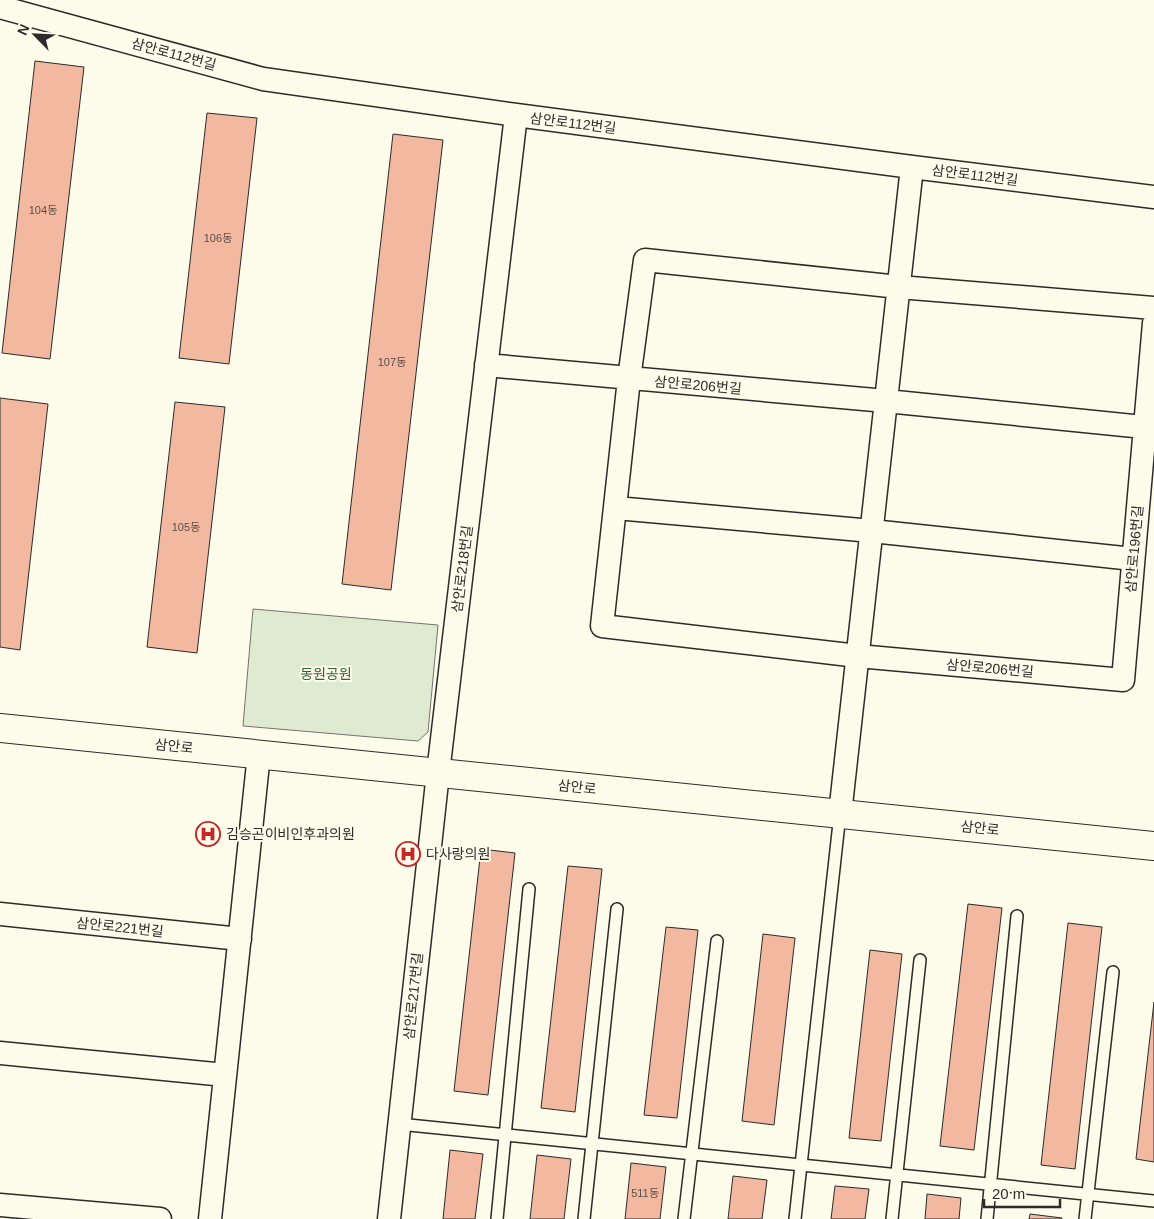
<svg xmlns="http://www.w3.org/2000/svg" width="1154" height="1219" font-family="Helvetica,'Noto Sans KR',sans-serif">
<rect width="100%" height="100%" fill="#fdfbea"/>
<path fill="#deebd1" stroke="#74746e" d="M253 609 438 625 428 732 418 741 243 726Z"/>
<path fill="#f2b8a0" stroke="#2b2b2b" d="M35 61 84 67 50 359 2 353Z
M207 113 257 118 229 364 179 358Z
M393 134 443 140 391 590 342 584Z
M0 398 48 404 20 650 0 647Z
M175 402 225 407 197 653 147 647Z
M481 849 515 853 488 1095 454 1091Z
M568 866 602 869 575 1112 541 1108Z
M968 904 1002 908 974 1150 940 1146Z
M1068 923 1102 927 1075 1169 1041 1165Z
M666 927 698 930 677 1118 644 1115Z
M763 934 795 938 774 1125 742 1121Z
M870 950 902 954 881 1141 849 1138Z
M1154 1002V1162L1136 1159Z
M450 1150 483 1154 475 1219H443Z
M537 1155 571 1159 564 1219H530Z
M631 1163 666 1167 660 1219H625Z
M733 1176 767 1180 762 1219H728Z
M835 1186 869 1189 865 1219H831Z
M927 1194 961 1198 959 1219H925Z
M1030 1214 1062 1218V1219H1029Z"/>
<g fill="none" stroke-linecap="round" stroke-linejoin="round">
<defs>
<path id="lane" d="M399 1124 1154 1201
M497 1219 529 889
M584 1219 617 909
M684 1219 717 941
M795 1219 840 814
M892 1219 920 960
M987 1219 1017 916
M1085 1219 1113 972"/>
<path id="street" d="M0 7 263 79 516 115 912 167 1154 197
M1154 308 899 287 645 260 629 379 602 626 858 656 1123 680 1154 323
M486 365 886 401 1154 428
M616 508 872 531 1133 559
M840 814 912 167
M0 914 240 939
M0 1053 225 1075
M0 1205 160 1219
M210 1219 259 754
M389 1219 438 773 516 115"/>
<path id="secondary" d="M0 728 1154 846"/>
</defs>
<use href="#lane" stroke="#2b2b2b" stroke-width="14"/>
<use href="#street" stroke="#2b2b2b" stroke-width="25"/>
<use href="#secondary" stroke="#2b2b2b" stroke-width="30"/>
<use href="#lane" stroke="#fdfbea" stroke-width="11"/>
<use href="#street" stroke="#fdfbea" stroke-width="22"/>
<use href="#secondary" stroke="#fdfbea" stroke-width="28"/>
</g>
<defs>
<symbol id="hospital-ring" viewBox="-11 -11 22 22"><circle r="9.5" fill="#fdfbea" stroke="#c62828" stroke-width="1.5"/><path d="M-5-5h3v3.5h4V-5h3V5h-3V1.5h-4V5h-3Z" fill="#c62828"/></symbol>
</defs>
<g fill-rule="evenodd">
<use href="#hospital-ring" x="194" y="820" width="28" height="28"/>
<use href="#hospital-ring" x="394" y="840" width="28" height="28"/>
</g>
<g text-anchor="middle" dominant-baseline="central" stroke-width="4" stroke-linejoin="round" paint-order="stroke">
<g font-size="11" fill="#5d4e48">
<text x="43" y="210">104동</text>
<text x="218" y="238">106동</text>
<text x="392" y="362">107동</text>
<text x="186" y="527">105동</text>
<text x="645" y="1193">511동</text>
</g>
<g font-size="14" fill="#2b2b2b" stroke="#fdfbea">
<text transform="translate(174 54) rotate(15)">삼안로112번길</text>
<text transform="translate(573 123) rotate(7)">삼안로112번길</text>
<text transform="translate(975 175) rotate(7)">삼안로112번길</text>
<text transform="translate(698 385) rotate(5)">삼안로206번길</text>
<text transform="translate(1134 549) rotate(-85)">삼안로196번길</text>
<text transform="translate(462 569) rotate(-83)">삼안로218번길</text>
<text transform="translate(990 668) rotate(5)">삼안로206번길</text>
<text transform="translate(174 746) rotate(6)">삼안로</text>
<text transform="translate(577 787) rotate(6)">삼안로</text>
<text transform="translate(980 828) rotate(6)">삼안로</text>
<text transform="translate(120 927) rotate(6)">삼안로221번길</text>
<text transform="translate(413 996) rotate(-84)">삼안로217번길</text>
</g>
<g font-size="14" fill="#34623c" stroke="#fdfbea">
<text x="326" y="674">동원공원</text>
</g>
<g font-size="14" fill="#2b2b2b" stroke="#fdfbea" text-anchor="start">
<text x="226" y="834">김승곤이비인후과의원</text>
<text x="426" y="854">다사랑의원</text>
</g>
</g>
<g transform="translate(35 35) rotate(294)" stroke="#fdfbea" stroke-width="4" paint-order="stroke">
<path d="M0-4L9 19L0 12L-9 19Z" fill="#2b2b2b"/>
<text y="-8" font-size="14" font-weight="bold" text-anchor="middle" fill="#2b2b2b">N</text>
</g>
<path d="M984 1199v8h76v-8" fill="none" stroke="#2b2b2b" stroke-width="2.5"/>
<text x="992" y="1199" font-size="15" fill="#2b2b2b" stroke="#fdfbea" stroke-width="4" paint-order="stroke">20 m</text>
</svg>
